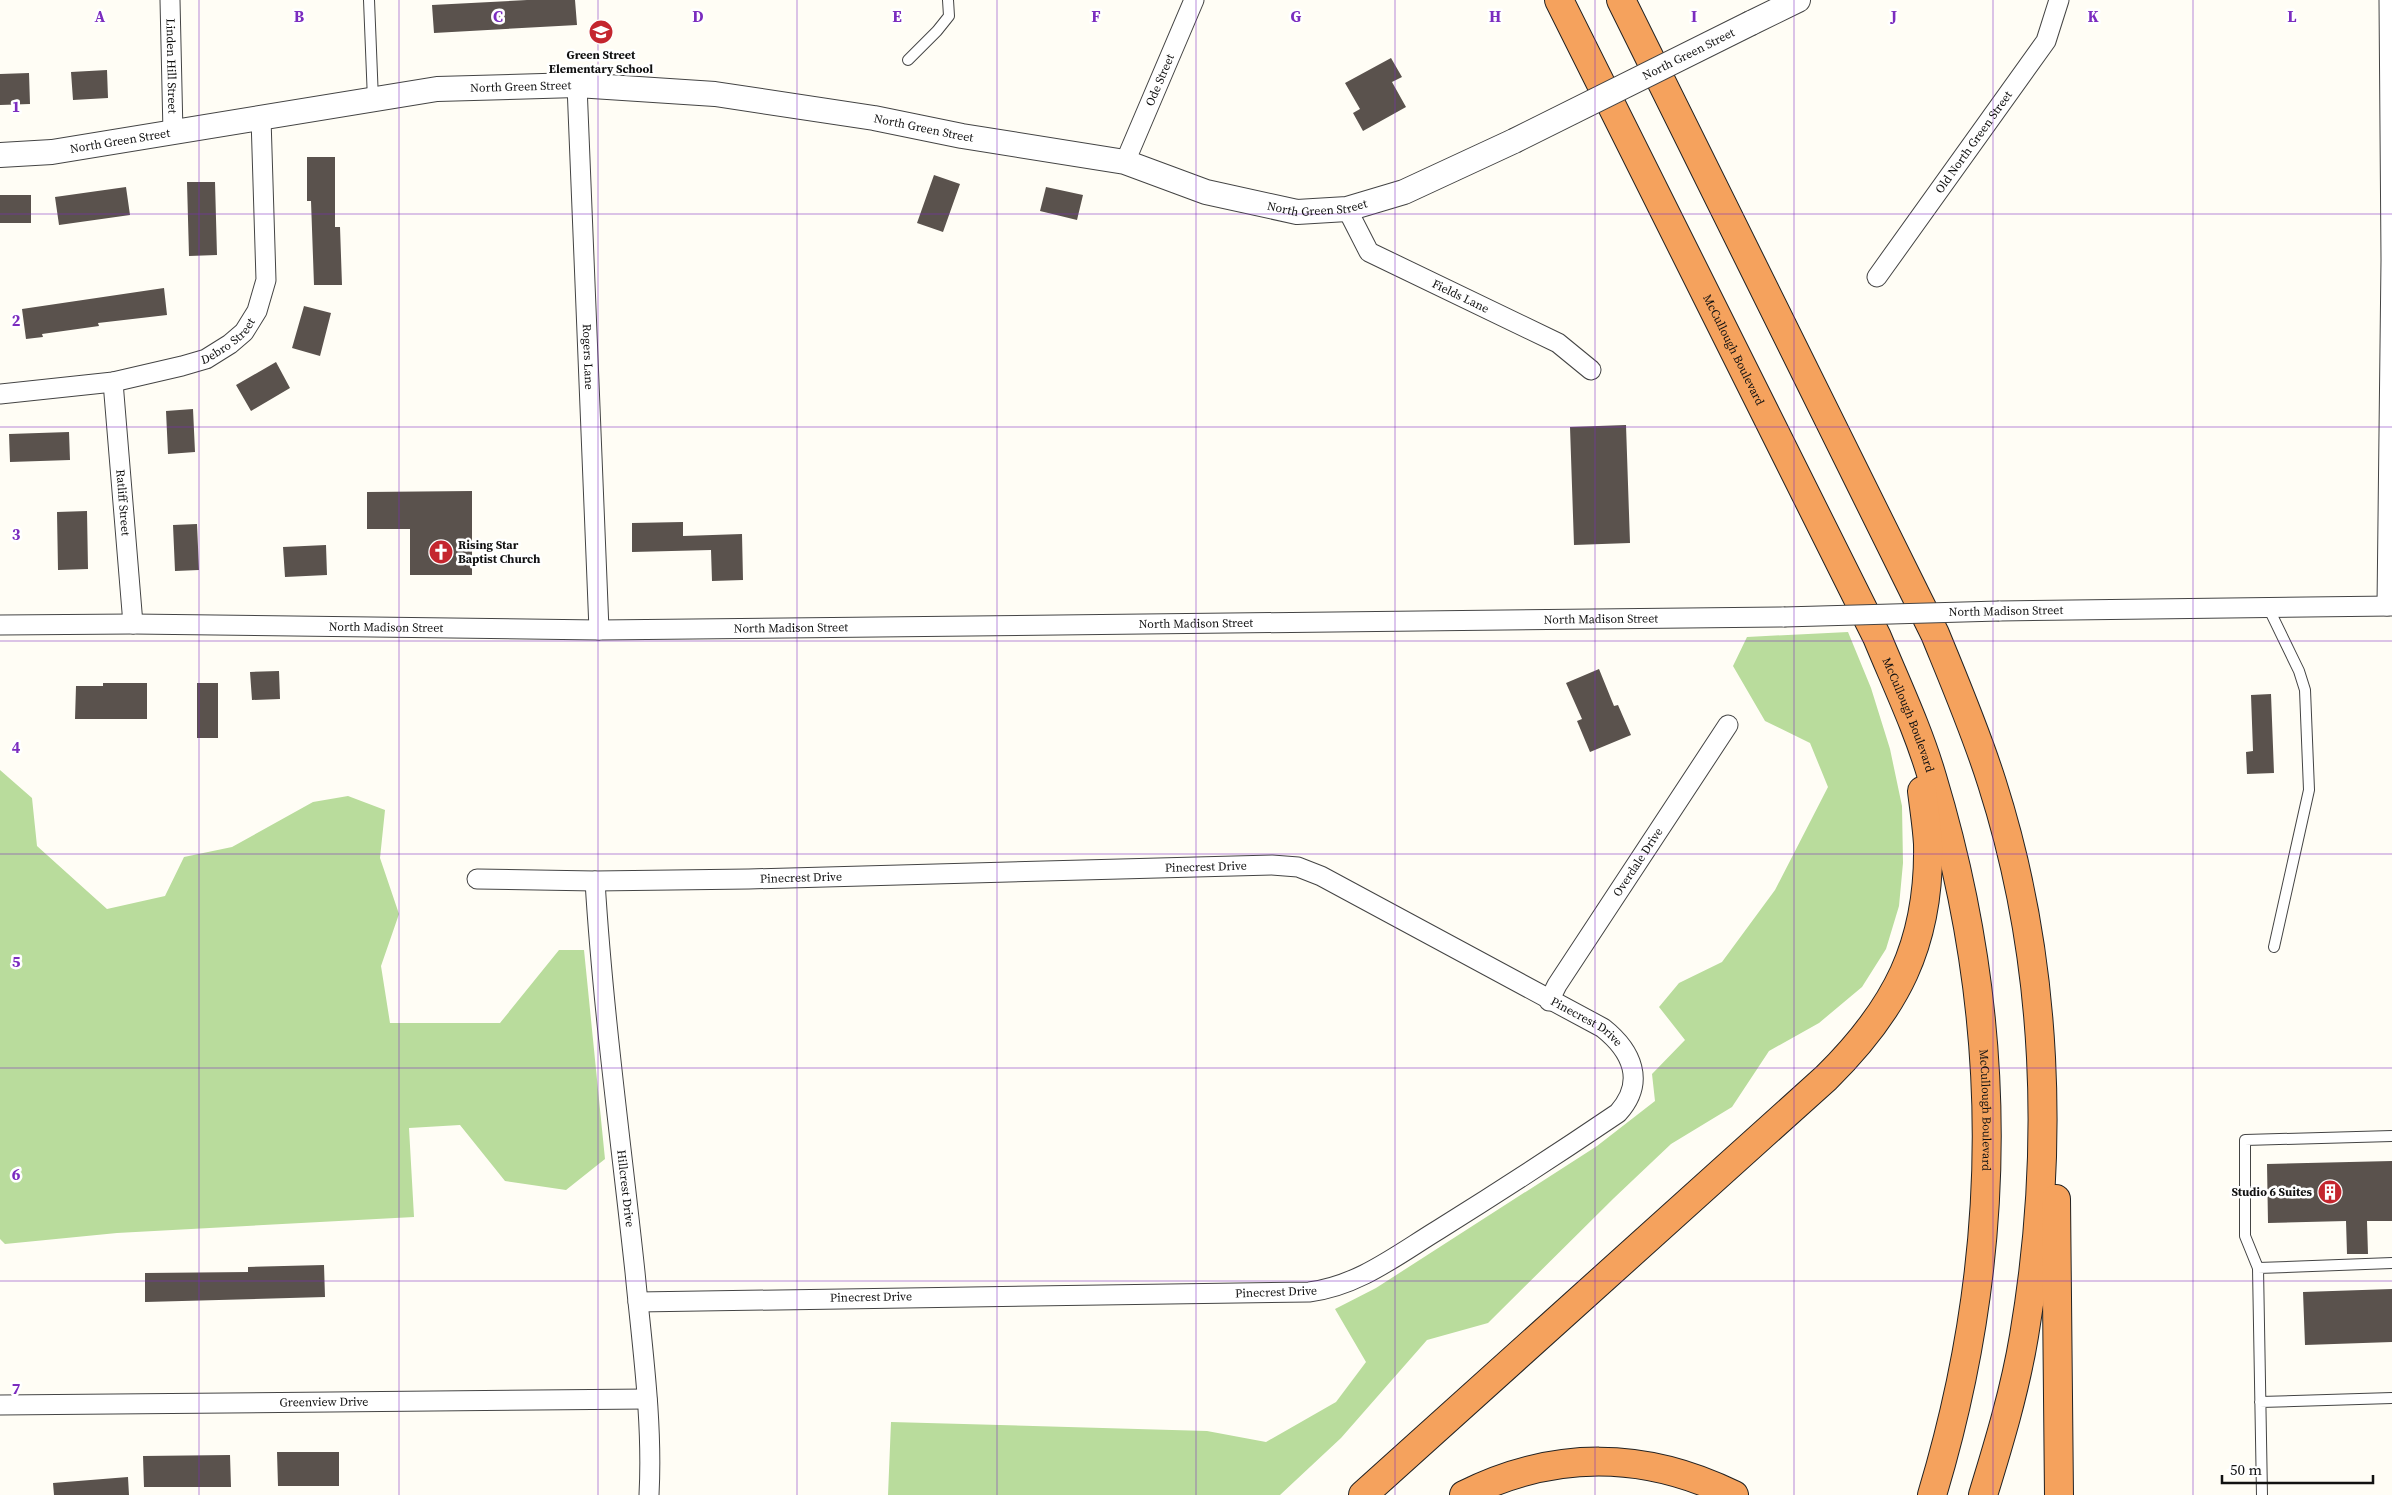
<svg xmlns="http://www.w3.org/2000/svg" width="2392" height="1495" font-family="'Source Serif 4',serif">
<rect width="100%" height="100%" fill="#fffdf5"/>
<path fill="#b9dc9c" d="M1848 632 1871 688 1890 749 1902 806 1903 863 1899 906 1886 949 1862 987 1819 1023 1769 1051 1732 1107 1671 1144 1614 1198 1488 1323 1427 1340 1341 1438 1280 1495H888L891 1422 1207 1431 1266 1442 1336 1402 1366 1362 1335 1309 1376 1288 1597 1146 1655 1101 1652 1074 1685 1040 1659 1007 1679 983 1722 962 1775 890 1828 787 1810 743 1765 721 1733 666 1747 637Z
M0 770 32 798 37 846 107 909 165 896 184 857 232 847 313 802 348 796 385 810 380 858 399 914 381 966 390 1023H500L559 950H584L605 1159 566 1190 505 1181 460 1125 409 1128 414 1217 117 1233 5 1244 0 1239Z"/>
<path fill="#5a524d" d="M527 0H575L577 25 434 33 432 5Z
M1391 58 1402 77 1392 82 1406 107 1363 131 1353 113 1360 109 1345 83Z
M107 70 108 98 73 100 71 72Z
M29 73 30 104 0 105V74Z
M307 157H335V227H340L342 285H314L311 201H307Z
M934 175 960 184 943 232 917 223Z
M187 182H215L217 255 189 256Z
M126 187 130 215 59 225 55 197Z
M1046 187 1083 195 1077 220 1040 211Z
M0 195H31V223H0Z
M164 288 167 315 98 323 99 326 42 334 43 337 26 339 22 309Z
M304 306 331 313 320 356 292 348Z
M276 362 290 388 251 411 236 385Z
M193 409 195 452 168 454 166 411Z
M1626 425 1630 543 1574 545 1570 427Z
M69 432 70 460 10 462 9 434Z
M472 491V575H410V529H367V492Z
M87 511 88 569 58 570 57 512Z
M683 522V536L742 534 743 580 712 581 711 550 632 552V523Z
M197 524 199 570 175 571 173 525Z
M326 545 327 575 285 577 283 547Z
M1599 669 1614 706 1618 705 1631 735 1590 752 1577 721 1582 719 1566 683Z
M279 671 280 699 252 700 250 672Z
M103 683H147V719H75L76 686H103Z
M197 683H218V738H197Z
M2271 694 2274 773 2247 774 2246 752 2253 751 2251 695Z
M2392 1161V1221H2367L2368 1254H2347L2346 1221 2268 1223 2267 1164Z
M324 1265 325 1297 145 1302V1273L248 1272V1267Z
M2392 1289V1342L2305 1345 2303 1292Z
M277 1452H339V1486H278Z
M230 1455 231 1487H144L143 1456Z
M128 1477 129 1495H54L53 1483Z"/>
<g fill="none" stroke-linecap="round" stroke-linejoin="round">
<defs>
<path id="service" d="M369 0 373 100
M908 60 937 31 949 16 948 0
M2268 607 2299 671 2305 690 2309 790 2274 947
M2258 1268 2245 1236V1140L2392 1136
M2260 1402 2392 1398
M2262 1495 2258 1268 2392 1263"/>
<g id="minor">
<path id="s1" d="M170 0 173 133"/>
<path id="s2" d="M577 85 599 630"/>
<path id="s3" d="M1125 162 1194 0"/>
<path id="s4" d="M1347 209 1369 252 1558 343 1591 370"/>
<path id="s5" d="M1877 277 2046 41 2059 0"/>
<path id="s6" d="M113 382 133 624"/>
<path id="s7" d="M0 394 113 382 182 366 206 359 230 344 244 332 257 311 266 280 261 118"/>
<path d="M2387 606 2391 260 2389 0"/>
<path d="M1999 611 2392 606"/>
<path id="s8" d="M0 625 133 624 599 630 1784 617"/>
<path id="s9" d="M477 879 595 881 749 879 1272 865 1298 867 1321 876 1603 1028C1632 1051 1646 1082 1618 1113 1559 1153 1499 1192 1438 1230 1397 1255 1358 1286 1309 1292L638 1302"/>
<path id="s10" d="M595 881C603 1012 621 1142 635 1272 642 1346 653 1421 649 1495"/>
<path id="s11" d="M1549 1001 1557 985 1728 725"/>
<path id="s12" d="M0 1405 647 1399"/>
</g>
<g id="tertiary">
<path d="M1751 23 1798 0"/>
<path id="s13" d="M0 155 52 152 437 89 577 85 715 94 874 118 962 136 1125 162 1206 192 1297 212 1347 209 1404 192 1514 141"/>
</g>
<g id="motorway">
<path id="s14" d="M1559 0 1877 637C1896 683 1918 729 1932 777 2005 1019 2005 1253 1932 1495"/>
<path d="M1621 0 1935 634C1955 683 1976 732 1992 783 2049 961 2055 1153 2024 1336 2015 1390 1999 1443 1983 1495"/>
<path d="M2056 1199 2059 1495"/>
<path d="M1363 1495 1826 1078C1896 1009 1930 944 1928 844 1927 826 1924 808 1922 791"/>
<path d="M1464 1495C1554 1450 1645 1451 1734 1495"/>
</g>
</defs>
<use href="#service" stroke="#444" stroke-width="12"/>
<use href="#minor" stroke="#444" stroke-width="21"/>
<use href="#tertiary" stroke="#444" stroke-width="26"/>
<use href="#motorway" stroke="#222" stroke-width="30"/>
<use href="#service" stroke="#fff" stroke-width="10"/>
<use href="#minor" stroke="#fff" stroke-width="19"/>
<use href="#tertiary" stroke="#fff" stroke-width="24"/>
<use href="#motorway" stroke="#f5a25d" stroke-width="28"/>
<defs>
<path id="minor-bridge" d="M1784 617 1999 611"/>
<g id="tertiary-bridge">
<path id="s15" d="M1514 141 1751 23"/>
</g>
</defs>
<use href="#minor-bridge" stroke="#444" stroke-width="21" stroke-linecap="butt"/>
<use href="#tertiary-bridge" stroke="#444" stroke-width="26" stroke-linecap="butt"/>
<use href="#minor-bridge" stroke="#fff" stroke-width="19"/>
<use href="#tertiary-bridge" stroke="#fff" stroke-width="24"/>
</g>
<path fill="none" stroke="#7b2cbf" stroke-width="1" stroke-opacity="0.55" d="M199 0V1495M399 0V1495M598 0V1495M797 0V1495M997 0V1495M1196 0V1495M1395 0V1495M1595 0V1495M1794 0V1495M1993 0V1495M2193 0V1495M0 214H2392M0 427H2392M0 641H2392M0 854H2392M0 1068H2392M0 1281H2392"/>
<defs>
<symbol id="school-disc" viewBox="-11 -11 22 22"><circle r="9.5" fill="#c4262e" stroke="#fff"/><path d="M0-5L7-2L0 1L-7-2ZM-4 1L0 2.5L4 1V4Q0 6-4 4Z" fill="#fff"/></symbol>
<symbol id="church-disc" viewBox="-11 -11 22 22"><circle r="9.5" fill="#c4262e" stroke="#fff"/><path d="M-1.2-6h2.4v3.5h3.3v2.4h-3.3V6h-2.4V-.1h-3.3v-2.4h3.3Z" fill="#fff"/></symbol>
<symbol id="building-disc" viewBox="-11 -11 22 22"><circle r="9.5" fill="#c4262e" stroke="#fff"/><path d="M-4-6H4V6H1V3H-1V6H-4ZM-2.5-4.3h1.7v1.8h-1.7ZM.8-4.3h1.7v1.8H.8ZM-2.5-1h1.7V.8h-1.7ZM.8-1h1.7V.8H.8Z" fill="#fff"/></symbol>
</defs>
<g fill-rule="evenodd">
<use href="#school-disc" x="587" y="18" width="28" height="28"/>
<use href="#church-disc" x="427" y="538" width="28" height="28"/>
<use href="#building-disc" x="2316" y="1178" width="28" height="28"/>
</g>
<g text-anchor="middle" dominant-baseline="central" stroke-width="5" stroke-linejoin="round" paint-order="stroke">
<g font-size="12" fill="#111" stroke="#fff">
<text stroke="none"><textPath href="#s15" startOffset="195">North Green Street</textPath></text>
<text stroke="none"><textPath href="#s1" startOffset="66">Linden Hill Street</textPath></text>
<text stroke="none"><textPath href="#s3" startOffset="89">Ode Street</textPath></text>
<text stroke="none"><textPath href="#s13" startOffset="526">North Green Street</textPath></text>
<text stroke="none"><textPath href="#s13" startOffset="932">North Green Street</textPath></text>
<text stroke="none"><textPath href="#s13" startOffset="121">North Green Street</textPath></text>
<text stroke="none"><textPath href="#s5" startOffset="166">Old North Green Street</textPath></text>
<text stroke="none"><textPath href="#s13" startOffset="1336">North Green Street</textPath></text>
<text stroke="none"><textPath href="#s4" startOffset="150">Fields Lane</textPath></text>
<text stroke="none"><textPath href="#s7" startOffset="238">Debro Street</textPath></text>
<text stroke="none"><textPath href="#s14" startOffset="391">McCullough Boulevard</textPath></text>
<text stroke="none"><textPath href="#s2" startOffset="272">Rogers Lane</textPath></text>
<text stroke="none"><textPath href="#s6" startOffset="121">Ratliff Street</textPath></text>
<text transform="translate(2006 611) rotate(-1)">North Madison Street</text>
<text stroke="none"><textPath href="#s8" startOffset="1601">North Madison Street</textPath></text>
<text stroke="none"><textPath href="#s8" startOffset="1196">North Madison Street</textPath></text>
<text stroke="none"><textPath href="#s8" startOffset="386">North Madison Street</textPath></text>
<text stroke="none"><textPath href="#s8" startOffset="791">North Madison Street</textPath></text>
<text stroke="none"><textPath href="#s14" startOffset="796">McCullough Boulevard</textPath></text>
<text stroke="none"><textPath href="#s11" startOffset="165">Overdale Drive</textPath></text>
<text stroke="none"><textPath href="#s9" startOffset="729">Pinecrest Drive</textPath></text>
<text stroke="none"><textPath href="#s9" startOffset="324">Pinecrest Drive</textPath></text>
<text stroke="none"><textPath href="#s9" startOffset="1149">Pinecrest Drive</textPath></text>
<text stroke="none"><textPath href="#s14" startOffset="1201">McCullough Boulevard</textPath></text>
<text stroke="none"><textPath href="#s10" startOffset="309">Hillcrest Drive</textPath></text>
<text transform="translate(1276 1292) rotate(-2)">Pinecrest Drive</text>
<text transform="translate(871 1297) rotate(-1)">Pinecrest Drive</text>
<text stroke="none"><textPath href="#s12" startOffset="324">Greenview Drive</textPath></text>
</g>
<g font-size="12" font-weight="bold" fill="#111" stroke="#fff">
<text x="601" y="55">Green Street<tspan x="601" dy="14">Elementary School</tspan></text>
<text x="458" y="545" text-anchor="start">Rising Star<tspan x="458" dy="14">Baptist Church</tspan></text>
<text x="2312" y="1192" text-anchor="end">Studio 6 Suites</text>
</g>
</g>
<g font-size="16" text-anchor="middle" font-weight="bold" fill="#7b2cbf" stroke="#fff" stroke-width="5" stroke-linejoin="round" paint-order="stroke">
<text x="100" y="22">A</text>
<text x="299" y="22">B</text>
<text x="498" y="22">C</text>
<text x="698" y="22">D</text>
<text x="897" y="22">E</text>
<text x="1096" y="22">F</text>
<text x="1296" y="22">G</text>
<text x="1495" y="22">H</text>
<text x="1694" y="22">I</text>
<text x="1894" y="22">J</text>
<text x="2093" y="22">K</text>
<text x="2292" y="22">L</text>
<text x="16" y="112">1</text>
<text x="16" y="326">2</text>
<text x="16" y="540">3</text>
<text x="16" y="753">4</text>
<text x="16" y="967">5</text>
<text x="16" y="1180">6</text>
<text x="16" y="1394">7</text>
</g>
<path d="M2222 1475v8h151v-8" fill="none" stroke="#111111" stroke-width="2.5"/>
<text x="2230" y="1475" font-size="15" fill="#111111" stroke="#ffffff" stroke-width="4" paint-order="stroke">50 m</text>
</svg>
